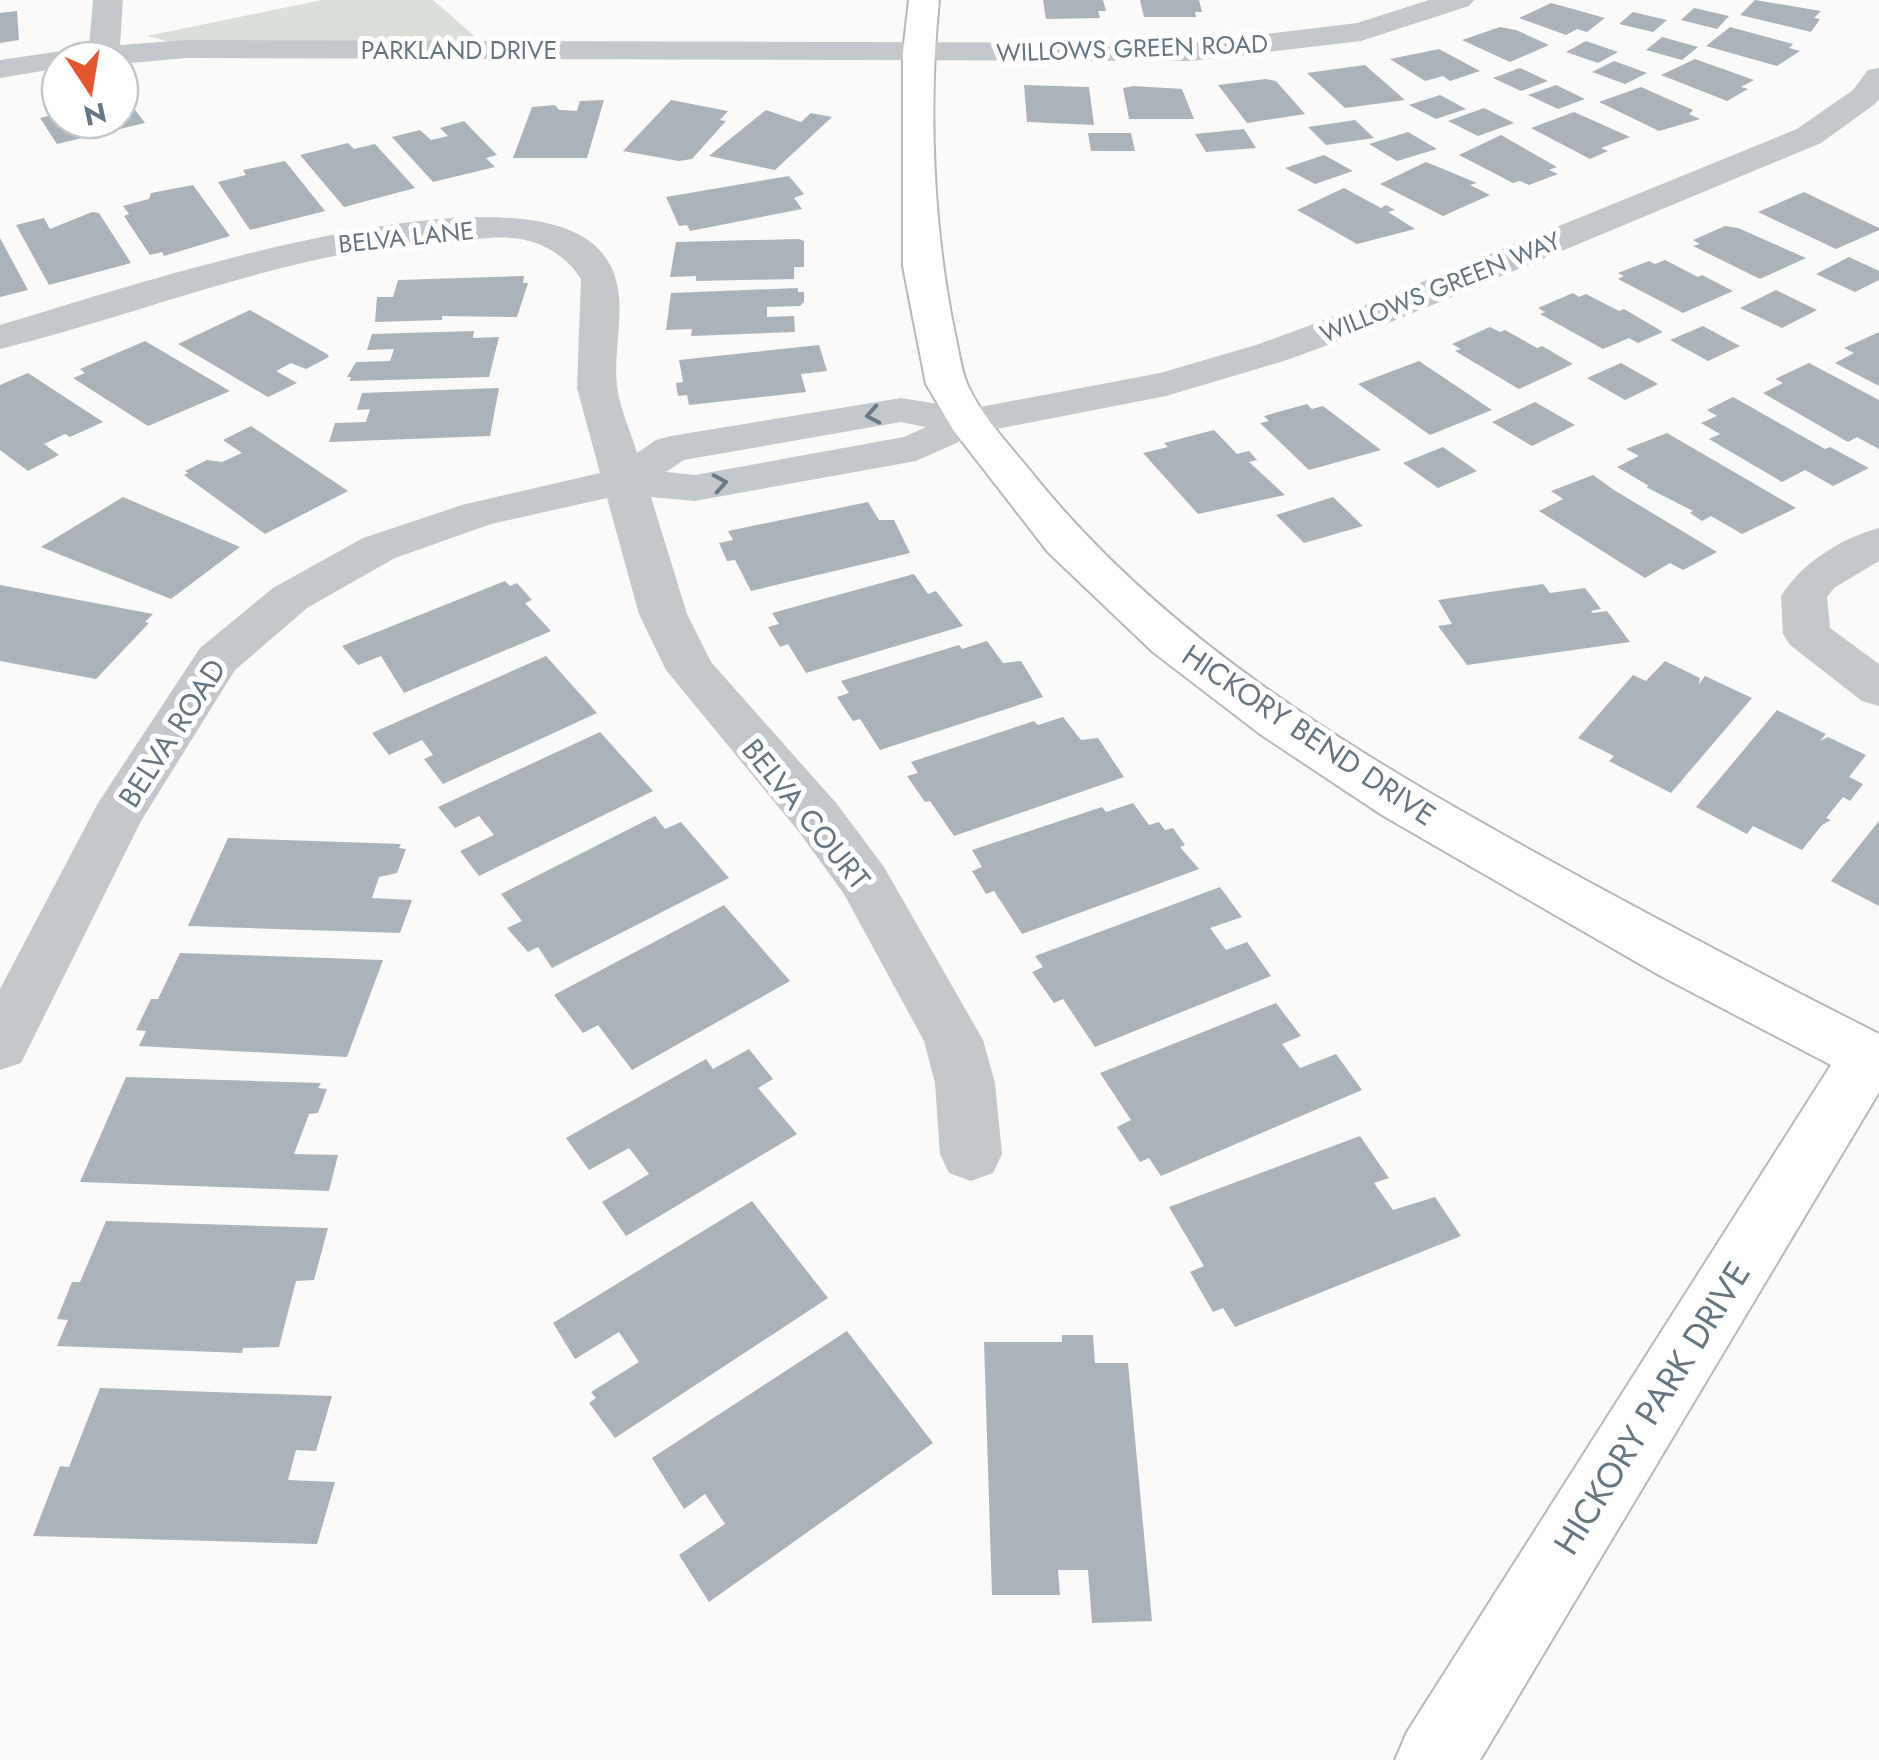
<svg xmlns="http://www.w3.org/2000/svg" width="1879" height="1760" font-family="Jost,sans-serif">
<rect width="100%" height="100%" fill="#fafaf8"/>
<path fill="#dadfd7" d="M322 0H433L480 41 174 43 147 36Z"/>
<path fill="#aab3b9" d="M1043 0H1103L1106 11H1098L1100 18 1046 19Z
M1140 0H1199L1202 12H1195L1196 17H1144Z
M1755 0 1821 11 1814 18 1820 19 1811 32 1740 15Z
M1551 3 1573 9 1605 18 1587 32 1577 29 1566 35 1519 18Z
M1694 8 1729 16 1717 29 1681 20Z
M17 11 19 40 0 43V13Z
M1633 12 1667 20 1653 32 1619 24Z
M1500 27 1516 30 1549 45 1510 62 1462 40Z
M1730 27 1793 44 1789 48 1800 51 1777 66 1706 46Z
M1662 37 1698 47 1682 60 1646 50Z
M1586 41 1618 52 1598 63 1566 52Z
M1439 49 1480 71 1450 81 1443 76 1425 81 1390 59Z
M1695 59 1754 80 1741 87 1748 89 1727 101 1661 75Z
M1614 61 1647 73 1625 84 1592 72Z
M1365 65 1405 100 1345 108 1307 73Z
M1520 68 1548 81 1521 91 1493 78Z
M1266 79 1276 81 1305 114 1247 123 1218 85Z
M1024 85 1089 87 1094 125 1027 122Z
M1556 85 1585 99 1558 109 1528 95Z
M1133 86 1182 89 1194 119H1129L1123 88Z
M1641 87 1693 110 1689 114 1700 119 1659 131 1599 102Z
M1440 95 1466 109 1436 119 1409 105Z
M126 98 145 123 57 144 40 118 60 113V120H120V99Z
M604 100 587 158H513L532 107 555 105 559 110 577 111 580 101Z
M671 100 728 111 720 120 726 121 692 159 679 161 623 151Z
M1484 108 1514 123 1478 136 1448 121Z
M766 110 801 122 811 113 832 117 775 170 709 156Z
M1574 112 1630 137 1601 148 1608 151 1590 159 1531 128Z
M1355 120 1374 138 1326 145 1308 127Z
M464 121 497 155 486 158 495 167 433 182 392 137 420 130 431 140 448 136 440 128Z
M1244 129 1256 148 1206 152 1195 134Z
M1408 132 1437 149 1397 161 1369 144Z
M1088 133H1131L1135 151H1091Z
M1501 135 1557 167 1549 170 1558 174 1529 185 1520 181 1513 183 1459 155Z
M348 143 354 149 375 144 415 188 344 207 300 155Z
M1324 155 1353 171 1315 184 1285 168Z
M285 161 325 211 250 230 218 182 246 175 243 170Z
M1426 162 1477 183 1470 185 1490 195 1443 216 1380 184Z
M789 176 804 194 794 198 802 209 690 231 687 225 679 226 666 197Z
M193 185 230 236 164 256 162 252 150 255 124 216 129 214 123 206 149 199 151 193Z
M1344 188 1381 208 1386 205 1395 210 1388 212 1415 229 1357 244 1297 210Z
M1804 192 1879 228V230L1836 249 1758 212Z
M92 212 99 213 131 263 49 285 16 225 44 218 50 229Z
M1725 226 1738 228 1806 258 1760 279 1693 246 1700 244 1693 240Z
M0 238 28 290 0 297Z
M799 239 804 241V267H794V279L696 281V276L670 277 676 242Z
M1849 257 1879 271V280L1855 292 1816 274Z
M1665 260 1698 277 1702 275 1733 291 1683 313 1618 279 1624 276 1618 273 1649 261 1655 264Z
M524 276 523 283H528L517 317 442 316V320L375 322 377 297H393L398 280Z
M798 288V292H804V302L800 306 767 307V317L794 316 795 332 691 336 692 329 666 330 671 293Z
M1776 290 1817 310 1782 328 1740 308Z
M1573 293 1579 297 1586 294 1619 311 1624 309 1663 332 1638 343 1629 338 1603 349 1540 314 1545 312 1538 308Z
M250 310 327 354 329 357 306 369 291 363 276 371 297 383 268 397 178 344Z
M1703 326 1740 346 1708 361 1670 340Z
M1490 327 1500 332 1505 330 1537 348 1542 346 1573 364 1519 389 1455 351 1461 349 1452 344Z
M474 331 473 338 499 337 489 377 350 381 351 377H347L356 362 390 361 394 349 367 350 372 334Z
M1879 332V386L1835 363 1854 353 1844 348Z
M145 341 230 391 148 426 73 378 85 373 80 369Z
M819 345 827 371 801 374 806 392 689 405 687 395 678 396 676 383 683 382 679 360Z
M1419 361 1492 410 1430 435 1358 384Z
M1621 363 1658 384 1625 400 1587 378Z
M1809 363 1879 400V449L1857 437 1848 442 1763 393 1783 383 1775 379Z
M28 373 103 422 70 437 65 434 44 444 59 455 28 471 0 450V385Z
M499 388 490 436 329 442 335 423 366 422 370 409 357 410 362 393Z
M1733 397 1825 449 1830 447 1869 468 1833 486 1805 470 1782 482 1709 439 1720 434 1701 423 1717 416 1707 410Z
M1535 402 1575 425 1532 446 1492 422Z
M1307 404 1312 409 1323 406 1381 450 1309 470 1260 423 1269 421 1264 416Z
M251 426 348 491 265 534 184 475 188 473 185 471 207 460 222 462 242 453 223 440Z
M1214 430 1237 454 1249 451 1257 460 1249 462 1285 495 1198 514 1143 453 1168 447 1164 443Z
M1667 433 1796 508 1742 534 1711 516 1702 521 1690 513 1693 511 1646 487 1649 486 1617 467 1639 456 1626 449Z
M1443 447 1477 471 1438 488 1403 463Z
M1593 475 1614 490 1717 552 1683 570 1670 563 1645 578 1539 511 1563 499 1551 491Z
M123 497 240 547 171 599 41 547Z
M1333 497 1363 526 1304 543 1276 515Z
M868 502 879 520H894L910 553 751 591 735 560 727 561 719 543 733 540 728 531Z
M914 574 928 594 936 591 963 626 806 673 788 644 780 647 768 627 779 624 772 613Z
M505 581 510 586 517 583 532 600 525 603 551 631 404 693 381 656 358 665 342 646Z
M1543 584 1550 593 1585 588 1601 609 1591 611 1593 613 1607 611 1630 642 1467 665 1438 626 1452 624 1438 600Z
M0 585 153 614 145 622 149 623 96 679 0 661Z
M987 641 1003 663 1021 661 1043 697 880 750 860 719 853 721 837 697 849 693 841 681 959 645 962 649Z
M546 656 597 713 443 784 424 759 433 755 422 740 389 755 372 733Z
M1665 661 1700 678 1699 684 1705 676 1752 698 1671 793 1609 761 1614 756 1578 738 1633 675 1646 681Z
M1777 710 1826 734 1820 741 1828 737 1866 755 1849 777 1863 784 1850 801 1843 797 1826 818 1831 820 1822 825 1802 850 1753 826 1747 834 1696 807Z
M1063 717 1081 740 1098 738 1124 777 954 836 930 801 925 802 907 776 918 773 911 762 1034 721 1038 725Z
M600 732 653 791 479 876 460 851 494 835 479 816 455 828 438 807Z
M1133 803 1149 825 1159 822 1165 830 1173 828 1185 845 1180 847 1199 869 1022 934 994 891 986 894 972 871 982 867 972 850 1102 807 1106 812Z
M655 816 665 829 681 822 729 878 552 968 538 947 528 952 507 928 522 921 501 894Z
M1879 821V906L1831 881Z
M228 838 401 844 399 848 406 849 397 873 379 877 372 898 412 900 400 933 188 926Z
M1220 887 1242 917 1210 928 1226 950 1247 942 1271 976 1095 1047 1063 999 1054 1003 1032 972 1043 967 1035 956Z
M724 905 790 981 632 1070 598 1025 583 1033 554 995Z
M180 953 383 960 347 1057 139 1046 146 1031 136 1030 151 999H158Z
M1276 1003 1301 1036 1282 1044 1300 1068 1336 1054 1362 1090 1161 1176 1149 1158 1140 1162 1117 1127 1131 1120 1100 1073Z
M749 1049 773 1079 758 1088 797 1134 626 1236 602 1202 649 1174 629 1148 589 1170 566 1138 706 1059 713 1069Z
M126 1077 321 1083 318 1088 327 1089 318 1113 309 1114 294 1154 338 1155 329 1191 80 1182Z
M1360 1136 1389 1178 1374 1183 1393 1210 1435 1197 1461 1236 1235 1327 1223 1308 1213 1312 1190 1272 1204 1266 1169 1207Z
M752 1201 828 1298 615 1438 589 1403 596 1398 591 1392 639 1362 619 1332 575 1359 553 1323Z
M106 1221 328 1228 314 1280 296 1281 279 1347 243 1348 242 1353 57 1346 68 1320 57 1319 72 1282H80Z
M847 1331 933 1443 709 1602 679 1555 725 1524 705 1494 684 1509 652 1458Z
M1062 1335H1093L1095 1363H1128L1152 1621 1092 1623 1088 1570H1058L1060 1595H992L984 1342H1062Z
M100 1388 332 1396 316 1451 296 1450 288 1480 335 1482 317 1544 33 1536 60 1466 69 1467Z"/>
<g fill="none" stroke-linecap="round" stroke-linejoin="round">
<defs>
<path id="secondary" d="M909 0H939C928 107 933 229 955 334 959 351 961 371 968 386 984 420 1013 449 1036 478 1169 642 1352 751 1534 852 1648 915 1763 975 1879 1034V1092L1480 1760H1395L1407 1732 1831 1065 1659 975 1382 815 1260 734 1153 652 1048 552 954 431 926 384 903 266V52Z"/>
</defs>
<use href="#secondary" stroke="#b3babf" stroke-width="4"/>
<path fill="#c3c8cc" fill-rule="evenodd" d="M93 0H123L120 45 187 40 1191 43 1357 23 1429 0H1474L1469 6 1361 41 1191 61 187 58 120 64V60H60V68L0 78V60L89 47Z
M1879 68V99L1875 104 1821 143 1396 320 1284 361 1166 396 981 432 916 461 695 501 651 497 687 614 711 662 837 804 884 867 983 1040 995 1083 1002 1154 993 1173 971 1181 949 1173 940 1154 935 1083 924 1041 844 894 799 832 666 670 639 614 607 498 491 524 395 558 307 608 235 670 141 821 21 1063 0 1070V989L98 803 200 648 273 588 363 538 462 505 600 473 577 388 581 279C568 258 545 243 520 239 499 235 472 240 451 241 296 248 150 312 0 349V325C111 293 522 151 603 254 633 292 612 342 617 387 620 409 631 432 637 453L656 440 671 436 901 398 969 409 1160 373 1256 345 1368 304 1797 129 1853 90 1868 70ZM901 422 926 427 904 437 695 475 666 472 684 460Z
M1879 528V561L1834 588 1827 597 1830 628 1879 664V706L1862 701 1790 645 1783 634 1781 596C1802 563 1841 538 1879 528Z"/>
<use href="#secondary" fill="#fff" fill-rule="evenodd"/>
</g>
<defs><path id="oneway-chevron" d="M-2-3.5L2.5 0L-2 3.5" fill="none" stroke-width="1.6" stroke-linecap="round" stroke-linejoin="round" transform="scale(2.5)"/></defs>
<g stroke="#6a7a87">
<use href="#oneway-chevron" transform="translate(873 415) rotate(170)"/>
<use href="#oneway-chevron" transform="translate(720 483) rotate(-10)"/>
</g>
<g text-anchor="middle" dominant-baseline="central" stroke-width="10" stroke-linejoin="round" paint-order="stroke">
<g font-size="25" fill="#657683" stroke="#fff">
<text transform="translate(1132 48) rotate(-2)">WILLOWS GREEN ROAD</text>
<text x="459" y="50">PARKLAND DRIVE</text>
<text transform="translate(406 237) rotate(-6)">BELVA LANE</text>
<text transform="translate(1440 287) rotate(-22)">WILLOWS GREEN WAY</text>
</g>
<g font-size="30" fill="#657683" stroke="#fff">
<text transform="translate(172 733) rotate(-57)">BELVA ROAD</text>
<text transform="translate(1309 735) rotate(34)">HICKORY BEND DRIVE</text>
<text transform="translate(806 814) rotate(51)">BELVA COURT</text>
</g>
<g font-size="35" fill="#657683" stroke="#fff">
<text transform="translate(1652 1408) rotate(-58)">HICKORY PARK DRIVE</text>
</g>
</g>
<g transform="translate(90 90) rotate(168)"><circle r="48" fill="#ffffff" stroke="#c1c8cd" stroke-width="2.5"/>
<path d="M0-8L18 38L0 25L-18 38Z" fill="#e4572e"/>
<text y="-15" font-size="28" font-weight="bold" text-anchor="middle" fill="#657683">N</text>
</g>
</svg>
